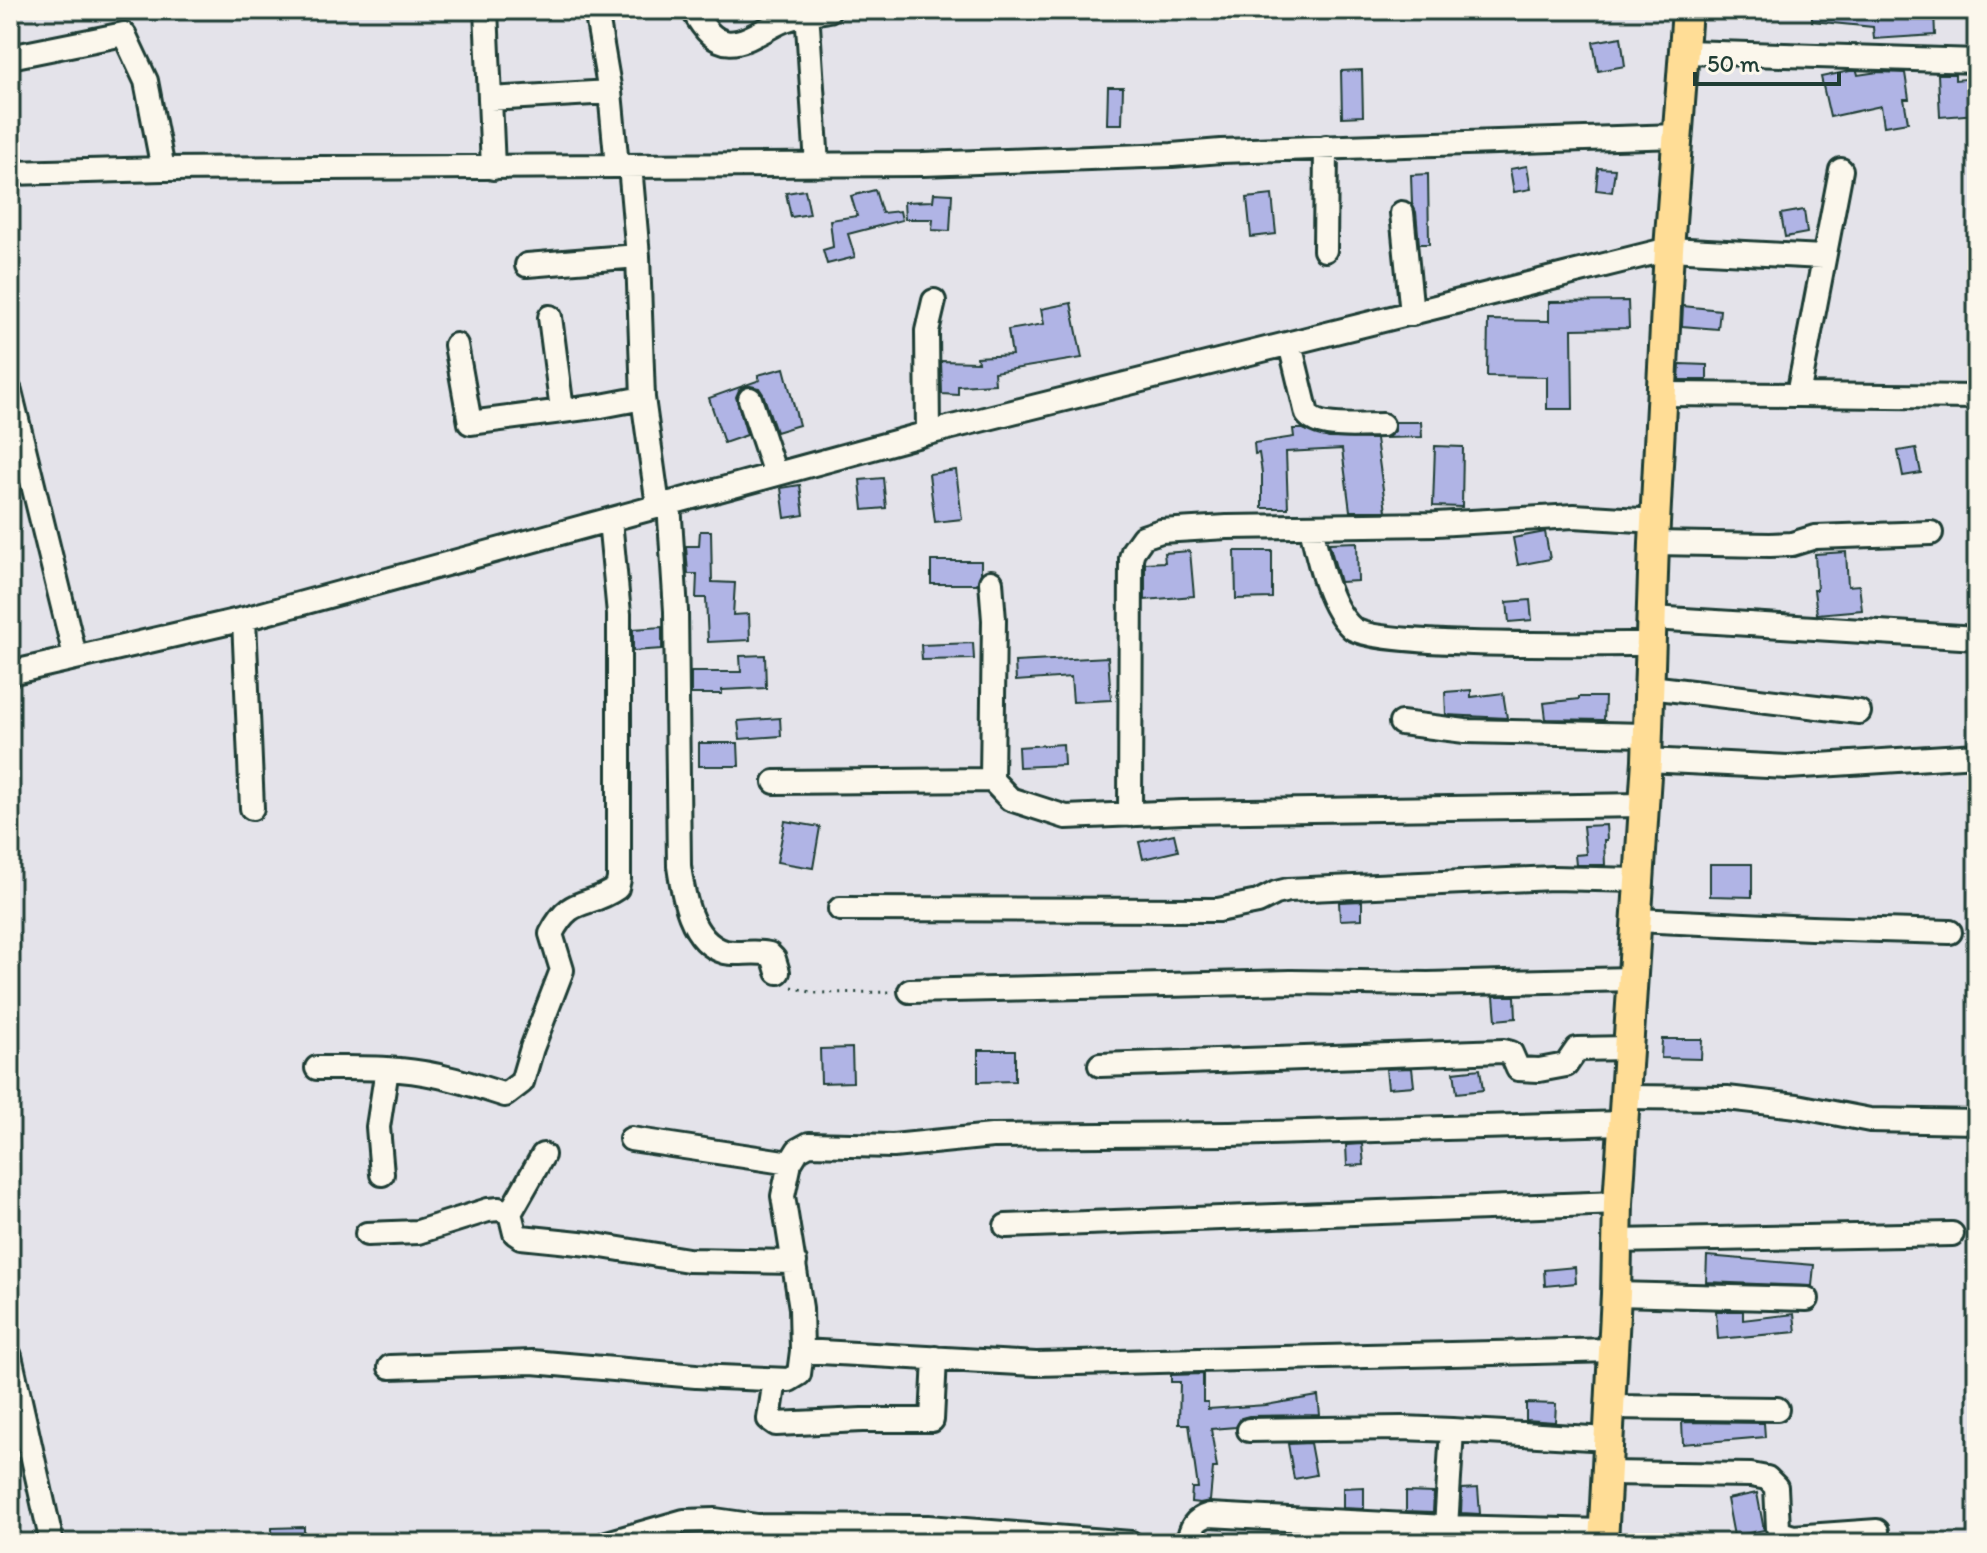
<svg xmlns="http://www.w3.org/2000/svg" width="1987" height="1553" font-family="Itim,sans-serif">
<rect width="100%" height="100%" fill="#e4e3ea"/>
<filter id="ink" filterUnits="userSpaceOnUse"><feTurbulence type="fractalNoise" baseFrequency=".0125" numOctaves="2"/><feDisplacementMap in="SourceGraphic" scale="16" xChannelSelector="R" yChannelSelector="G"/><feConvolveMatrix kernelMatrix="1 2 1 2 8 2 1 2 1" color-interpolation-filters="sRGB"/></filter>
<g filter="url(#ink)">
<path fill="#b0b4e5" stroke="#1f3d34" stroke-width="2" d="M1812 10H1934L1935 35 1874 39 1873 27 1812 21Z
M1621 37 1625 66 1598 71 1593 42Z
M1362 70 1363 116 1342 117 1341 71Z
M1850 71H1857L1858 75 1878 72 1905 73 1909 99H1904L1908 122 1884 126 1881 106 1830 117 1821 77Z
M1938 74H1955V80L1977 78V114L1940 117Z
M1108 87H1123L1122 124H1107Z
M1527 166 1531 189 1514 192 1510 169Z
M1598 168 1615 169 1612 192 1596 190Z
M1428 174 1429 244H1419L1416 212 1412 204 1411 175Z
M805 190 810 214 791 217 786 193Z
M875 190 882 213 900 211 902 220 848 234 855 257 827 264 823 250 833 247 830 220 857 216 851 196Z
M934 193 952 194 950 231 932 230 933 219H905L904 202 933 201Z
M1272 195 1276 234 1251 237 1247 198Z
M1804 210 1807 233 1785 237 1781 214Z
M1628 301 1629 328 1572 329 1573 409H1547V377L1487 376 1488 320 1549 321V302Z
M1071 303 1082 358 994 372 995 384 958 386V395L942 394 941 361 978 362 977 357 1012 355 1008 330 1044 324 1041 309Z
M1683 306 1720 310 1718 329 1682 326Z
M1680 364 1707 365V380H1679Z
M784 368 799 425 776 432 763 394 759 388 746 386 739 390 736 397 747 435 724 443 709 398 760 380 758 375Z
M1395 422H1421L1422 437 1387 438 1395 431Z
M1293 429H1303L1329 438 1376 439 1386 511H1350L1342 449 1286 452 1288 508H1262V473L1259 453 1255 454 1254 443 1294 437Z
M1435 446 1463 447 1462 507 1433 506Z
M1916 448 1921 473 1903 476 1898 451Z
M956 470 962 519 935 522 929 474Z
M883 478 886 508 863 510 860 480Z
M800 485 804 515 785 518 781 488Z
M700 531H711L712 582 735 583 733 615 749 614 750 640 708 642 706 598H696L697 574H688L686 546H699Z
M1545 532 1550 559 1518 565 1513 538Z
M1357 542 1358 581 1340 582 1329 543Z
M1190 551 1194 596 1145 600V563L1165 562 1164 553Z
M1235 551H1272V598L1236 599Z
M1846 552 1848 586 1859 585 1862 610 1817 614 1814 590H1817L1815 554Z
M931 561H981V573L977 584H931Z
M1530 600 1532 620 1509 622 1507 602Z
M662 627V649L633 651V629Z
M973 643 974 659 922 660 921 645Z
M765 655 766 688 722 690V694H691V672H741L740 656Z
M1108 657 1111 700 1073 702 1071 677 1016 681 1015 662Z
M1471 690V697L1503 693 1507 718 1446 715 1445 692Z
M1579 697H1605L1604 720 1546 719 1544 703 1579 699Z
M780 718 781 736 740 739 738 721Z
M699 743H738L739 766H699Z
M1063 744 1064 765 1019 767 1018 747Z
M785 821 820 827 813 868 777 862Z
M1606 825 1607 840H1604L1605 865H1576L1575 855 1586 854 1583 826Z
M1174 834 1178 851 1143 859 1139 842Z
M1710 864H1752V897L1710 896Z
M1362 901V919L1340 920 1339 902Z
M1494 996H1515L1516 1018 1496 1020Z
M1662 1039H1702L1701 1059 1661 1058Z
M852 1048 853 1082 821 1083 820 1049Z
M978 1050H1015V1081L978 1082Z
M1412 1068 1414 1086 1388 1088 1386 1069Z
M1480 1069 1483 1090 1457 1093 1454 1072Z
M1362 1144 1364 1165 1347 1166 1346 1145Z
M1707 1256 1814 1265 1812 1286 1706 1282Z
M1575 1267 1576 1283 1545 1286 1544 1270Z
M1716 1311H1743V1320L1794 1314 1796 1332 1718 1339Z
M1203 1374V1402H1208V1409L1266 1405 1318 1396 1320 1415 1249 1416 1241 1418 1236 1427 1211 1429 1217 1468H1213L1210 1501 1200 1503 1191 1502 1192 1488H1198L1189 1424H1179L1180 1382H1171V1375Z
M1526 1403 1556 1404 1555 1422 1526 1420Z
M1682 1422 1764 1423 1765 1437 1683 1444Z
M1310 1443 1316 1475 1294 1479 1288 1444Z
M1364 1487V1509L1343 1508V1488Z
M1478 1488 1480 1514 1461 1513 1462 1489Z
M1406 1492 1434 1493 1433 1512 1406 1511Z
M1757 1493 1764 1530 1734 1536 1727 1499Z
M304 1527V1543H272V1528Z"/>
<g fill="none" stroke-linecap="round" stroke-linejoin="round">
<defs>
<path id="minor" d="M486 10 490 99 610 92
M596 10 610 92 617 166
M693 10C718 56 736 46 774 25 790 16 811 13 829 10
M807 10 817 165
M1686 52 1977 61
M10 57 124 34 146 81 163 169
M490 99 493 168
M630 166 638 256 643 398 658 506
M10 173 163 169 922 164 1172 155 1221 151 1678 136
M1402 213 1412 314
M1325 250 1326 147
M527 265 638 256
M550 317 562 410
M1290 344 1307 414C1318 430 1362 425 1382 425
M456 345 470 423 601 406 643 398
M10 391 75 656
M1662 394 1798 395 1841 170
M1798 395 1977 397
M750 399 775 474
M928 433 927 331 934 301
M669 503 676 611 679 866C683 894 690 942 725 952 739 955 754 950 769 954L774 959 778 972
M1311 527C1318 557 1328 607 1352 628 1377 648 1605 644 1651 644
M1654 543 1770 545 1792 544 1815 537 1931 533
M991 582 994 620 992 780 1010 799 1066 817 1183 812 1643 805
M1652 618 1977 638
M244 619 252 808
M10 673 244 619 928 433 1669 249 1823 257
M1650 687 1859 712
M1401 723 1465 731 1646 735
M1647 760 1788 767 1977 755
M775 782 992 780
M1130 815 1131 558 1133 551 1143 537 1161 531 1227 527 1436 524 1574 516 1656 521
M840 909 1218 910 1258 902 1276 893 1288 890 1553 878 1637 880
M1636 920 1811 928 1950 932
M910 991 1291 982 1428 984 1632 979
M1100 1065 1504 1051 1511 1053 1518 1069 1539 1070 1566 1065 1577 1049 1628 1048
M317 1068C345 1068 373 1067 400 1070 437 1073 471 1084 505 1095L522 1082 532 1048 562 970 551 934C571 894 587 909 617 888L619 879V614L610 520
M1625 1097 1727 1098 1797 1106 1870 1120 1977 1122
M631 1139 790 1163
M382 1174 378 1127 387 1069
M510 1213 515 1233 521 1237 589 1244 688 1260 795 1262
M1006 1226 1618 1203
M367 1234 418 1232 488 1210 499 1209 510 1213 543 1155
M1617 1241 1952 1234
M1616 1294 1807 1299
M1613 1350 1036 1364 802 1351 801 1308 783 1196 790 1163 798 1150 809 1144 893 1146 992 1136 1230 1134 1624 1123
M10 1356 52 1543
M390 1367 532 1362 696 1376 789 1380 799 1374 802 1351
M775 1380 769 1419 776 1424 862 1420H932L935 1358
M1610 1407 1777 1409
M1249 1430 1402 1428 1452 1430 1446 1527
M1452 1430 1608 1439
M1606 1473 1751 1475 1767 1478 1776 1487 1778 1528 1781 1533 1793 1537 1877 1531
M607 1543 684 1521 715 1520 757 1526 928 1527 1131 1543
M1188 1543C1190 1528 1195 1519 1209 1515L1446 1527 1604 1531"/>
<path id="major" d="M1603 1543 1616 1294 1618 1203 1647 760 1654 543 1669 249 1687 10"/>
</defs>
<use href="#minor" stroke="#1f3d34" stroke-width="28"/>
<use href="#major" stroke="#1f3d34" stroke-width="34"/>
<path stroke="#1f3d34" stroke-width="3" stroke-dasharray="2 6" stroke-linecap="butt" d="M792 987 814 993 891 992"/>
<use href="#minor" stroke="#fbf7ec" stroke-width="22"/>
<use href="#major" stroke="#ffdd96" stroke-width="28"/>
</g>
</g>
<rect width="1987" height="1553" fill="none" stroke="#fbf7ec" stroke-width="40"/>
<rect x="20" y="20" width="1947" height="1513" fill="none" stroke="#1f3d34" stroke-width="3" filter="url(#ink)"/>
<path d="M1695 72v12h144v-12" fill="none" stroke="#1f3d34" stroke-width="4"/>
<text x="1707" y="72" font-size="24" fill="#1f3d34" stroke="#fbf7ec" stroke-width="6" paint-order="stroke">50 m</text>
</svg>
